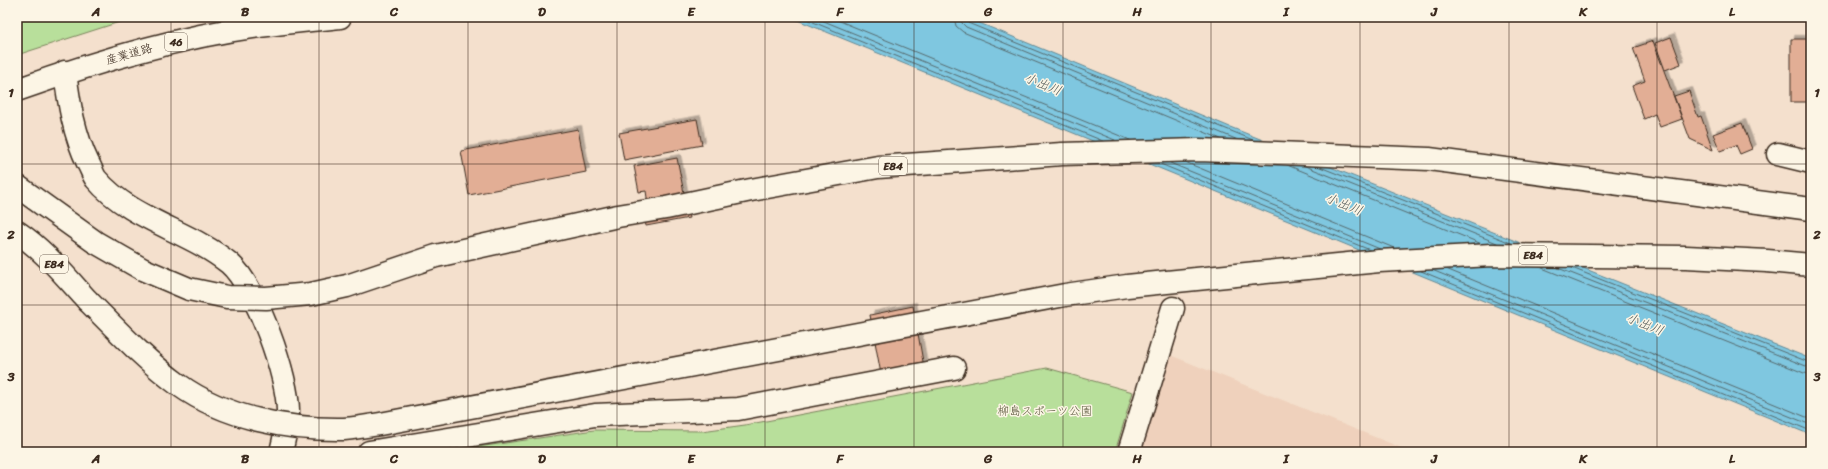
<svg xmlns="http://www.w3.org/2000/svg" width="1828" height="469" font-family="Sriracha,'Klee One',sans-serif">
<defs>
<filter id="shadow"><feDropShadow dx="3.5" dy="-3.5" stdDeviation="0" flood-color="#0004"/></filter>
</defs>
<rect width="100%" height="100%" fill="#f4e0cd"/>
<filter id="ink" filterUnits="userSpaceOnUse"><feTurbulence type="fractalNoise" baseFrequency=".025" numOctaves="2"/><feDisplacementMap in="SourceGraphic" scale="8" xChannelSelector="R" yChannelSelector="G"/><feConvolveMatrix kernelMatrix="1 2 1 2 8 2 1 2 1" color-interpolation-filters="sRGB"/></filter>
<g filter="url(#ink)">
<path fill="#efd1bc" d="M1170 355 1412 452H1141Z"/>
<path fill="#b8df9b" stroke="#7a845c" d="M17 17H135L17 55Z
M1047 368 1133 392 1115 452H444L594 430 702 431 745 425Z"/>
<path fill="#7fc7e0" stroke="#648892" d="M790 17H965L1230 127 1811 359V435Z"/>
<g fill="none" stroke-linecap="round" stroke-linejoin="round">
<path stroke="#56696c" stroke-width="1" d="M801 17 1103 141
M814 17 1115 140
M830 17 1130 140
M954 17 956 26 963 32 1221 139
M960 17 962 23 966 27 1238 140
M965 17 968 23 1253 140
M1185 162 1394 248
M1158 163 1370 250
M1170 163 1380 249
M1287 165 1482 244
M1305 166 1497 243
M1320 167 1511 243
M1542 268 1804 373 1811 374
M1558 268 1811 368
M1572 268 1811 363
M1446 269 1811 419
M1432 270 1811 425
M1421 271 1811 431"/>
</g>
<path fill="#e2ae95" stroke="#3b2a1e" filter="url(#shadow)" d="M1671 37 1681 64 1665 70 1655 43Z
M1791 39H1811V102H1791Z
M1653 41 1682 119 1660 127 1655 114 1644 119 1632 86 1645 81 1633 48Z
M1689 91 1698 117 1701 116 1713 150 1690 139 1674 96Z
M697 119 702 145 624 160 619 133Z
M1742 123 1752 149 1740 154 1736 145 1720 151 1713 134Z
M578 129 586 172 469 195 461 151Z
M677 158 689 218 646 226 642 205 648 204 646 191 639 192 634 166Z
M913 306 924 367 881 374 870 315Z"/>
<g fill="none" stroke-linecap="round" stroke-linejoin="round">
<defs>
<path id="minor" d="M65 72C69 104 74 134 88 163 91 168 93 175 96 179 131 220 188 230 229 263 256 286 289 378 288 413 287 426 284 440 281 452
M1778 154 1811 162
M369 452 595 415 738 409 954 368
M1129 452 1173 308"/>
<path id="primary" d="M17 90C92 63 173 38 252 27 281 23 310 20 340 17"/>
<path id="motorway" d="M17 232C44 250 66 277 88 301
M1256 273 1379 261 1492 255 1686 257 1767 261 1811 265"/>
</defs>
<use href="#minor" stroke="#3b2a1e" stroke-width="25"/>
<use href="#primary" stroke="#3b2a1e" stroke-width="25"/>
<use href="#motorway" stroke="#3b2a1e" stroke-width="25"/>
<use href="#minor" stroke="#fcf5e5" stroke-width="22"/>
<use href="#primary" stroke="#fcf5e5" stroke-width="22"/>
<use href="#motorway" stroke="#fcf5e5" stroke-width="22"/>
<defs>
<path id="motorway-bridge" d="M17 186 95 242 142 269 189 289 227 297 266 298 311 294 347 286 436 256 618 216 666 208 751 190 878 167 1062 154 1199 150 1429 159 1811 209
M88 301C117 330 146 361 179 385 225 418 288 430 344 429 356 428 368 426 380 424L1065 295 1127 286 1256 273"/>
</defs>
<use href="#motorway-bridge" stroke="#3b2a1e" stroke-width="25" stroke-linecap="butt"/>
<use href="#motorway-bridge" stroke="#fcf5e5" stroke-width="22"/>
</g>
</g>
<path fill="none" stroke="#3b2a1e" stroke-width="1" stroke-opacity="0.55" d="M171 17V452M319 17V452M468 17V452M617 17V452M765 17V452M914 17V452M1063 17V452M1211 17V452M1360 17V452M1509 17V452M1657 17V452M17 164H1811M17 305H1811"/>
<g text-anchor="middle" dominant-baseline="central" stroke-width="3" stroke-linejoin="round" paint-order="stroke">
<g fill="#fcf5e5" stroke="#75675a" stroke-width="1">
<rect x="165" y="33" width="22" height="18" rx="3"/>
<rect x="879" y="157" width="28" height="18" rx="3"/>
<rect x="1519" y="246" width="28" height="18" rx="3"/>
<rect x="40" y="255" width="28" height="18" rx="3"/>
</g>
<g font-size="11" font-weight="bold" fill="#3b2a1e">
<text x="176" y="42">46</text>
<text x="893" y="166">E84</text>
<text x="1533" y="255">E84</text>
<text x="54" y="264">E84</text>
</g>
<g font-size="12" fill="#3b2a1e" stroke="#fcf5e5">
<text transform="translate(129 54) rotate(-16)">産業道路</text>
</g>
<g font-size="12" fill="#5a573d" stroke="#fcf5e5">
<text x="1045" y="411">柳島スポーツ公園</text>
</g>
<g font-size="13" font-style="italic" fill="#4f5958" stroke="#fcf5e5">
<text transform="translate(1043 84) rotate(22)">小出川</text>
<text transform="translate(1344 204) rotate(22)">小出川</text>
<text transform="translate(1645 324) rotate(22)">小出川</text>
</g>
</g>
<rect width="1828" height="469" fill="none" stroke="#fcf5e5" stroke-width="44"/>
<rect x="22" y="22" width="1784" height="425" fill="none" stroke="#3b2a1e" stroke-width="1.5"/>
<g font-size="13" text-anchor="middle" font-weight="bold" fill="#3b2a1e">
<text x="96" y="16">A</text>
<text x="245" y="16">B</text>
<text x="394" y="16">C</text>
<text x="542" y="16">D</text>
<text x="691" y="16">E</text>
<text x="840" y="16">F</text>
<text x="988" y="16">G</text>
<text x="1137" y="16">H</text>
<text x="1286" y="16">I</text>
<text x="1434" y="16">J</text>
<text x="1583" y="16">K</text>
<text x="1732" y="16">L</text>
<text x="11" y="97">1</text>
<text x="1817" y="97">1</text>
<text x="11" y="239">2</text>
<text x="1817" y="239">2</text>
<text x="11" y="381">3</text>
<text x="1817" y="381">3</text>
<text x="96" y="463">A</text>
<text x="245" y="463">B</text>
<text x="394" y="463">C</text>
<text x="542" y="463">D</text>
<text x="691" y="463">E</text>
<text x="840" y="463">F</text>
<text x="988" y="463">G</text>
<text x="1137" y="463">H</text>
<text x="1286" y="463">I</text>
<text x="1434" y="463">J</text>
<text x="1583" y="463">K</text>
<text x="1732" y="463">L</text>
</g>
</svg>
